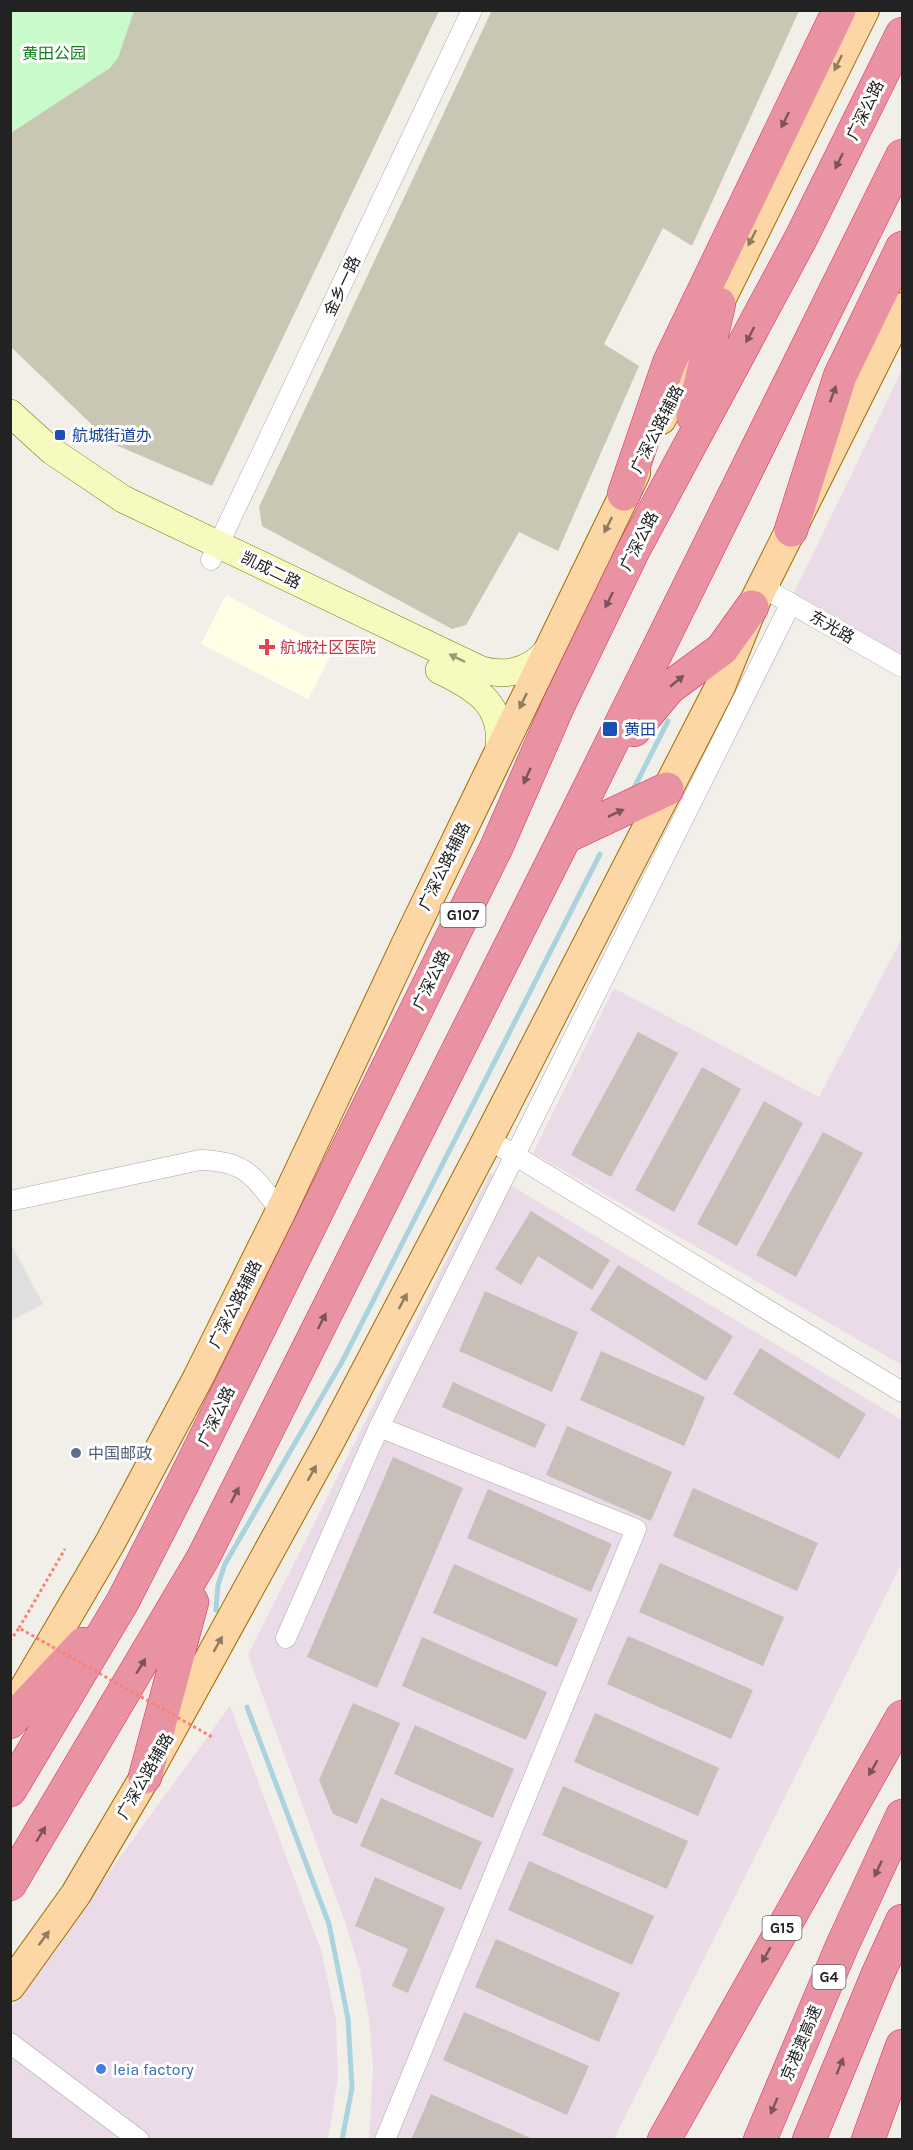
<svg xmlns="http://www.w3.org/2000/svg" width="913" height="2150" font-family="Karla,'Noto Sans SC',sans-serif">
<rect width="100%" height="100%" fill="#f2efe9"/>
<path fill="#e0dfdf" d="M10 1242 43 1304 11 1321H10Z"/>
<path fill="#ebdbe8" d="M902 370V660L792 597Z
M902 938V1365L533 1153 614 988 819 1097Z
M490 1173 902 1420V1563L614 2139H369L373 2068 369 2019 360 1971 346 1925 248 1655Z
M230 1706 321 1950 336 2019 338 2078 328 2139 11 2140V2007Z"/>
<path fill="#ffffe5" d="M226 595 333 651 308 699 201 644Z"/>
<path fill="#c7c7b4" d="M492 10 799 11 692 246 663 228 604 344 639 366 558 551 519 532 466 625 452 629 262 526 259 507Z
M120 11H439L212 486 111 443 11 347V112Z"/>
<path fill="#c8facc" d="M11 10H134V11L118 58 110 68 11 133Z"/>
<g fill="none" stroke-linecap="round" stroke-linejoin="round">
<path stroke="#aad3df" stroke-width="5" d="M634 788 668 721
M216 1610 218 1585 225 1564 343 1360 600 854
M247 1707 329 1924 348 2019 352 2088 342 2140"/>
</g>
<path fill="#c7bfb8" d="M638 1032 678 1053 611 1177 571 1155Z
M702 1067 741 1089 674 1212 635 1190Z
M764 1101 803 1123 737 1246 697 1224Z
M823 1132 863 1153 796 1277 756 1255Z
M531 1211 610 1260 592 1290 538 1256 521 1285 495 1269Z
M618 1265 733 1336 706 1381 590 1310Z
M485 1291 578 1332 552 1392 459 1351Z
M760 1348 866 1414 839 1459 733 1394Z
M601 1351 705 1397 684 1446 580 1400Z
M453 1382 546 1424 535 1448 442 1407Z
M567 1426 672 1472 651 1521 546 1475Z
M393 1457 463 1488 377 1688 307 1657Z
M693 1488 818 1543 797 1591 673 1536Z
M488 1489 612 1544 591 1592 467 1538Z
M660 1563 784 1617 763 1666 639 1612Z
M454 1564 578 1619 557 1667 433 1613Z
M628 1636 753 1690 731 1739 607 1684Z
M422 1637 547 1692 526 1740 402 1686Z
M353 1703 400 1723 357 1824 333 1814 319 1780Z
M595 1713 719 1768 698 1816 574 1762Z
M415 1725 514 1769 493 1818 394 1774Z
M563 1786 688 1841 667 1889 542 1835Z
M381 1798 482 1842 461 1890 360 1846Z
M529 1861 654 1916 632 1965 508 1910Z
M375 1877 445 1908 408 1993 392 1986 408 1949 355 1926Z
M496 1939 620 1993 599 2042 475 1987Z
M464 2012 589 2066 567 2115 443 2060Z
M431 2094 535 2140H411Z"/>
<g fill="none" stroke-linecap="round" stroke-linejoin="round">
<defs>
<path id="street" d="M211 560 472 10
M762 587 902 667
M503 1148 902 1392
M10 1201 200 1160C248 1161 253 1177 281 1211
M379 1427 636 1529 385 2140
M286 1638 379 1427 791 603
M10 2043 139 2140"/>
<path id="secondary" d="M10 413 52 451 123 499 477 668C503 678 529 672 547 651
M439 670C477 688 507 706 498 754"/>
<path id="primary" d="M661 419 864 10
M15 1705 111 1541 198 1378 281 1211 409 939 635 473
M10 1986 76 1894 145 1777 329 1442 488 1139 719 689 752 607 902 308"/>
<path id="highway" d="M693 416 719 304
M624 494 669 363 839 10
M791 530 840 376 902 248
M634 730 669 688 722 649 752 607
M565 837 667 789
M10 1722 83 1644
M145 1777 192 1602
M10 1790 123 1601 184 1481 497 846 558 706 633 551 801 238 902 34
M10 1884 203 1558 565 837 902 156
M664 2140 902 1717
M760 2140 842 1946 902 1816
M809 2140 877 1976 902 1921
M868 2140 902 2046"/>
</defs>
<use href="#street" stroke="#a9a9a9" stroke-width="21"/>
<use href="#secondary" stroke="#707d05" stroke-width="28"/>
<use href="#primary" stroke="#a06b00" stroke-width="32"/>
<use href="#highway" stroke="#dc2a67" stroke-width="34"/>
<path stroke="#fa8072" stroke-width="3" stroke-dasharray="3 3" stroke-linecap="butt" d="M19 1628 65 1549"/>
<use href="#street" stroke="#fff" stroke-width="20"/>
<use href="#secondary" stroke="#f7fabf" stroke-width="27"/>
<use href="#primary" stroke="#fcd6a4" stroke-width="30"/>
<use href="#highway" stroke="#e892a2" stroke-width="33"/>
<path stroke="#fa8072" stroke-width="3" stroke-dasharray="3 3" stroke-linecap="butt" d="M10 1641 19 1628 214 1738"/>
</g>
<defs><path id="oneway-solid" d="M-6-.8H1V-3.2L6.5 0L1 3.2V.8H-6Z" transform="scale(1.5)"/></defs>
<g fill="#8f7c63">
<use href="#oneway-solid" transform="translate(838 63) rotate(116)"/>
<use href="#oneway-solid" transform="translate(752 238) rotate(117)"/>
<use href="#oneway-solid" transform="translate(608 525) rotate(117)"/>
<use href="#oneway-solid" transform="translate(523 701) rotate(116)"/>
<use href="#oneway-solid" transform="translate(403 1301) rotate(-62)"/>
<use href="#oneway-solid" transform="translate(312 1473) rotate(-61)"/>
<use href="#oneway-solid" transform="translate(218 1644) rotate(-61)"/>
<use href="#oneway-solid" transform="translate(44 1938) rotate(-54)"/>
</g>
<g fill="#7b545c">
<use href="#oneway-solid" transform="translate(785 120) rotate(116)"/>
<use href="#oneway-solid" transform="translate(839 161) rotate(116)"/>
<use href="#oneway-solid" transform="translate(750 335) rotate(118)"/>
<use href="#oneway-solid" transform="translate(833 394) rotate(-70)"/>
<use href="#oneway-solid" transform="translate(609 600) rotate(116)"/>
<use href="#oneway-solid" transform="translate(677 681) rotate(-40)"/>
<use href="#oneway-solid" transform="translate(527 776) rotate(114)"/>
<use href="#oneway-solid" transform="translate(616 813) rotate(-25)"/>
<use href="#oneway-solid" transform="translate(322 1321) rotate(-63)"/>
<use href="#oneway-solid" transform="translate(235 1495) rotate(-63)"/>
<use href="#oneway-solid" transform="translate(141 1666) rotate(-59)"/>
<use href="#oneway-solid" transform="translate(873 1768) rotate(120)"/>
<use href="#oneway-solid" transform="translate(41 1834) rotate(-59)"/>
<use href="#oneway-solid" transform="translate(878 1869) rotate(115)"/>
<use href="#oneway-solid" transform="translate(766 1955) rotate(120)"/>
<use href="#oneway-solid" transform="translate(840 2066) rotate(-68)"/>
<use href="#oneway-solid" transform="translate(774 2106) rotate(113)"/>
</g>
<use fill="#979978" href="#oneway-solid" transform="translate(457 658) rotate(-154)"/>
<g fill="#1a4fb4" stroke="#fff" stroke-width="2">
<rect x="54" y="429" width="12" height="12" rx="3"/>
<rect x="602" y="721" width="16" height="16" rx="3"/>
</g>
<path fill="#e0444e" stroke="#fff" stroke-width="2" d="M264 638h6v6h6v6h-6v6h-6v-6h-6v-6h6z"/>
<circle fill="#5c6f8a" stroke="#fff" stroke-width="2" cx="76" cy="1453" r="6"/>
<circle fill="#3f7fe0" stroke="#fff" stroke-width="2" cx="101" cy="2069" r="6"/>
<g text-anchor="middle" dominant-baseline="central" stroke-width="6" stroke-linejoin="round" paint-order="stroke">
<g fill="#fff" stroke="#646464" stroke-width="1.5">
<rect x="440.5" y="903" width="45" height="24" rx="4.5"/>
<rect x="762.5" y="1916" width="39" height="24" rx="4.5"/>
<rect x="812.5" y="1965" width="33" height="24" rx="4.5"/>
</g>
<g font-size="15" font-weight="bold" fill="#222">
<text x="463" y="915">G107</text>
<text x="782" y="1928">G15</text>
<text x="829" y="1977">G4</text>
</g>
<g font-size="16" fill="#0c8416" stroke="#fff">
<text x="54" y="53">黄田公园</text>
</g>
<g font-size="16" fill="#222" stroke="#fff">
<text transform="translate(865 110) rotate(-64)">广深公路</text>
<text transform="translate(342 286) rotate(-65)">金乡一路</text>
<text transform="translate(657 429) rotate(-63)">广深公路辅路</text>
<text transform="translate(639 541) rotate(-63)">广深公路</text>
<text transform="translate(271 570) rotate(26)">凯成二路</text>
<text transform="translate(832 627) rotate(30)">东光路</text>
<text transform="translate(444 866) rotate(-64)">广深公路辅路</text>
<text transform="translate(431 980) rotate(-64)">广深公路</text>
<text transform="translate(235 1304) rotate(-63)">广深公路辅路</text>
<text transform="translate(216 1416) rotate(-64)">广深公路</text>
<text transform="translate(145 1776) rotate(-60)">广深公路辅路</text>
<text transform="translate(801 2043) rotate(-67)">京港澳高速</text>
</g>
<g font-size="16" fill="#164399" stroke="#fff" text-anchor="start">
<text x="72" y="435">航城街道办</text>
<text x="624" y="729">黄田</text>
</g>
<g font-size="16" fill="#be3a42" stroke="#fff" text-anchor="start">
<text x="280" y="647">航城社区医院</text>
</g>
<g font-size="16" fill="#4e5e75" stroke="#fff" text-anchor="start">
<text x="88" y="1453">中国邮政</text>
</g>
<g font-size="16" fill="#366cbe" stroke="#fff" text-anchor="start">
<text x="113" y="2069">leia factory</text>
</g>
</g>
<rect width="913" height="2150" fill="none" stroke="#222222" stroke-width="24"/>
</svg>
